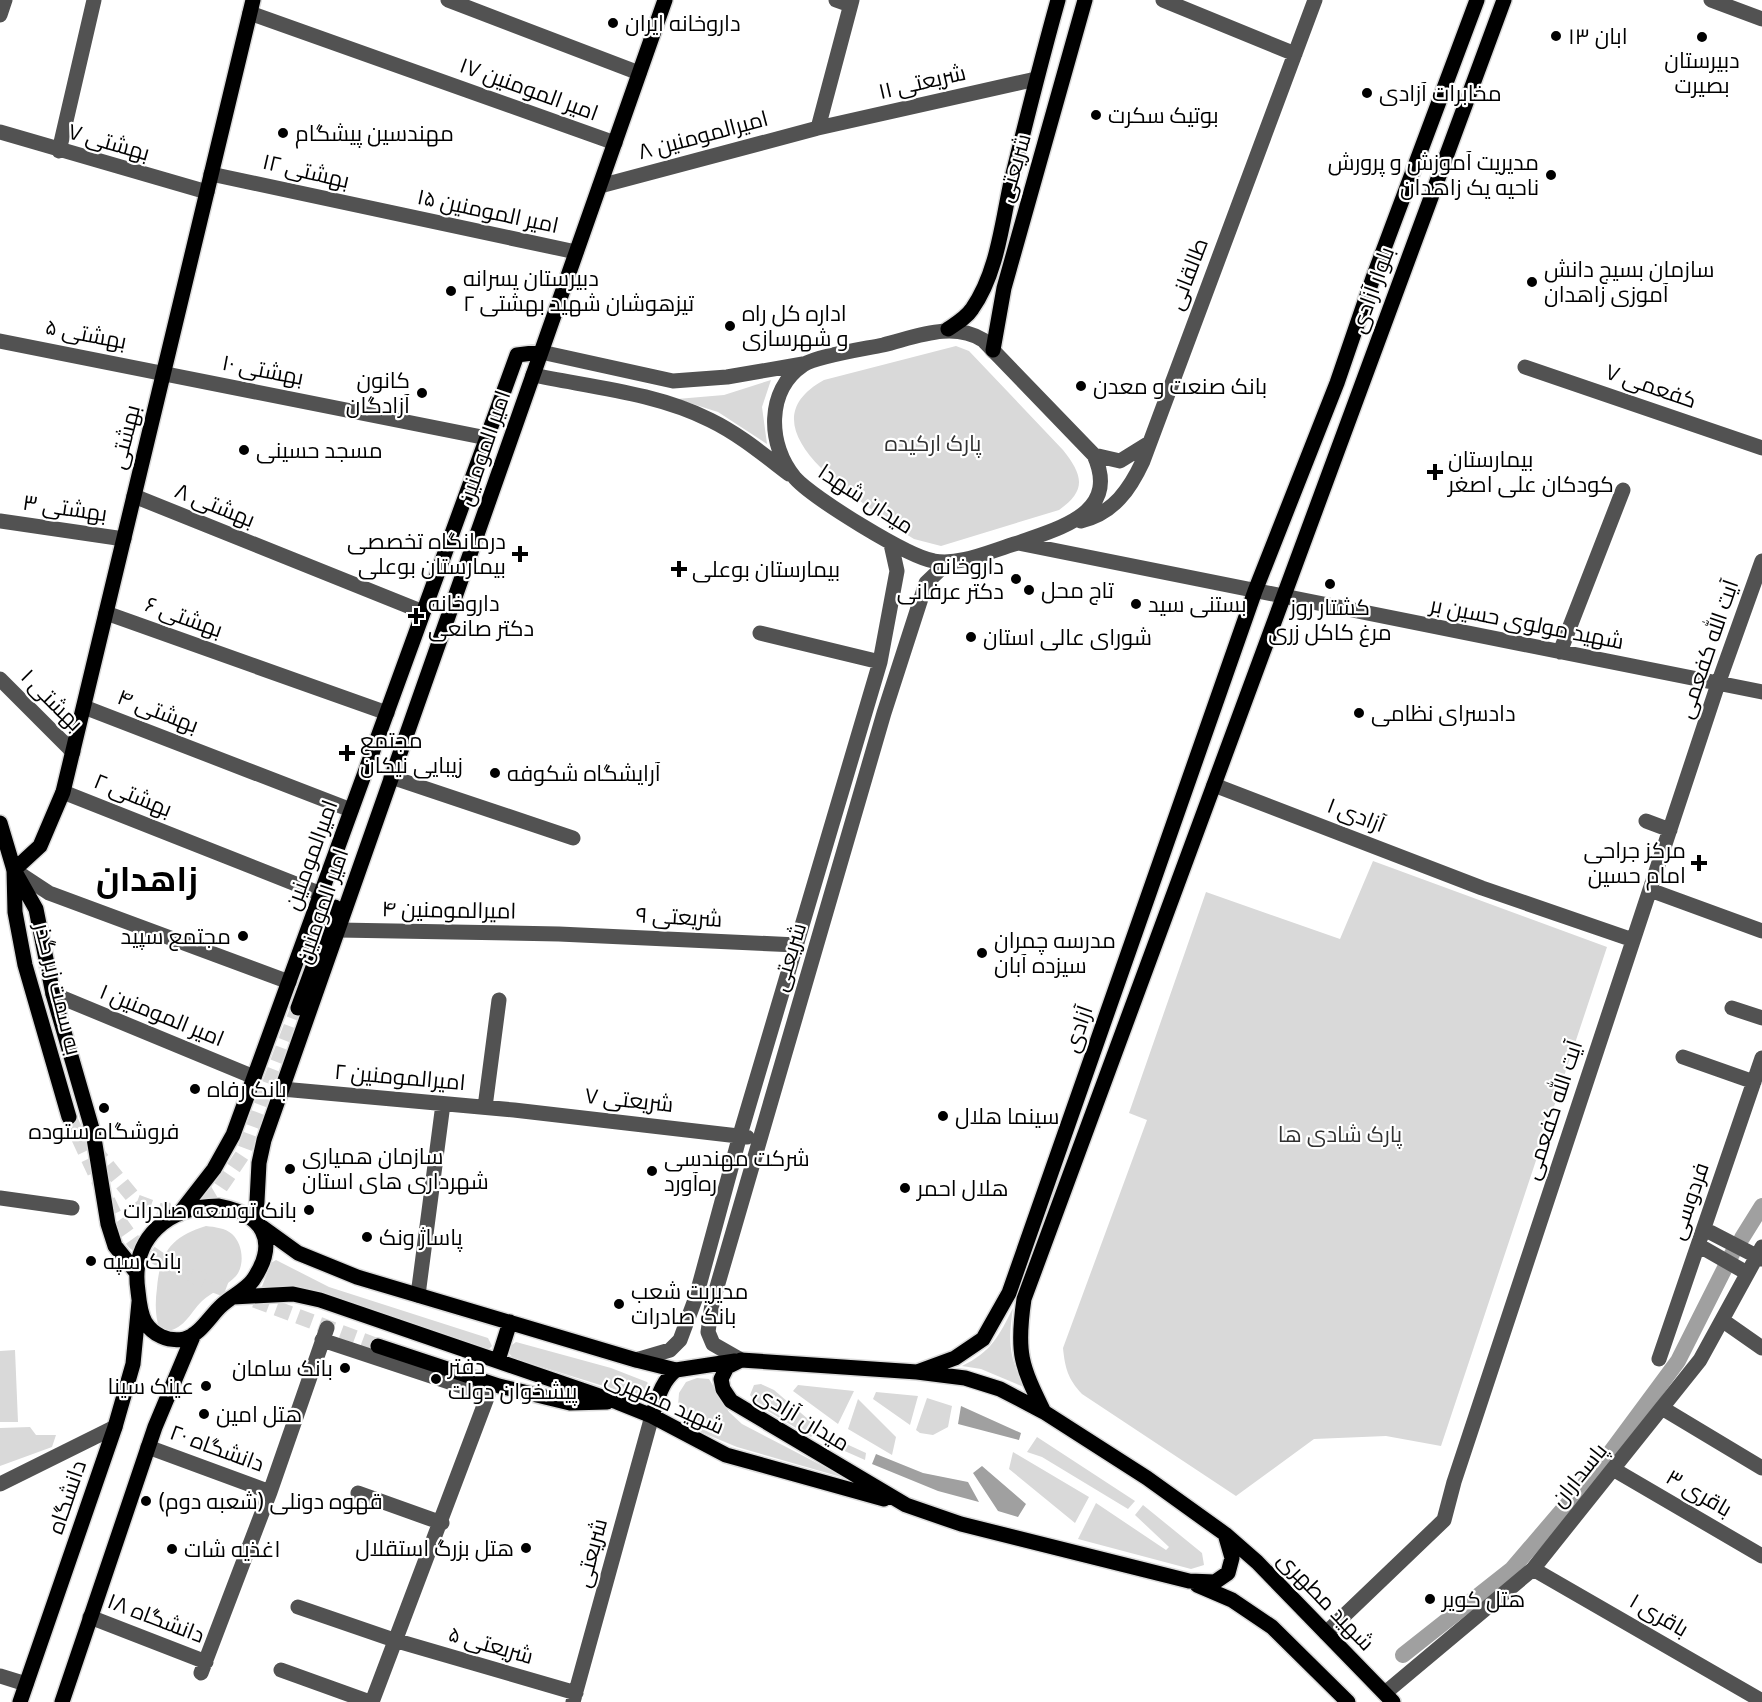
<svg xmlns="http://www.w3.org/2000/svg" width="1762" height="1702" font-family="Cabin,Cairo,sans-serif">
<rect width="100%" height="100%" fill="#fff"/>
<path fill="#d9d9d9" d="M956 346 969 351 1063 450C1082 474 1088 490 1059 510L941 546 914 539 901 531C863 501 737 428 824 380Z
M771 380 762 407 767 444 718 412 677 399 724 395Z
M1373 861 1607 947 1441 1446 1386 1436 1314 1439 1236 1496 1082 1394C1068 1379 1065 1368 1063 1348L1147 1120 1129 1113 1206 892 1340 939Z
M206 1226C215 1227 225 1228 232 1234 243 1244 245 1265 236 1276 227 1286 212 1292 202 1301 188 1315 183 1333 160 1331 155 1317 155 1303 157 1288 160 1252 171 1237 206 1226Z
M276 1260 329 1287 488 1338 492 1346 488 1350 482 1349 261 1289 271 1263Z
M1013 1308C1008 1343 1009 1356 1024 1387L981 1369 962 1366C991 1352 999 1336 1013 1308Z
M516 1342 611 1368 647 1382 651 1387 645 1398 639 1397 513 1358 508 1352 509 1347Z
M15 1350 18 1422H0V1351Z
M697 1378 709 1379 729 1412 742 1424 848 1479 737 1447 696 1430 678 1406 679 1393 686 1382Z
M761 1384 774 1390 815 1425V1433L811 1437 758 1405 750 1395 754 1385Z
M798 1385 854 1391 838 1424 793 1391Z
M876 1392 918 1396 910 1425 873 1399Z
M927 1398 952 1406 948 1427 933 1435 920 1433 916 1430Z
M858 1399 896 1437 892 1455 848 1429Z
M30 1427 36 1435H56L52 1447 0 1466V1428Z
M829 1436 866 1453 865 1460 831 1445 827 1440Z
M1037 1437 1135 1501 1128 1509 1042 1457 1027 1452Z
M1013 1452 1089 1497 1075 1523 1009 1469Z
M1096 1503 1166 1550 1169 1547 1135 1515 1143 1505 1202 1553 1204 1565 1191 1569 1078 1539Z"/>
<path fill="#a0a0a0" d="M961 1406 1021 1433 1019 1440 958 1424Z
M876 1454 923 1473 968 1482 979 1502 938 1491 872 1464Z
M982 1466 1026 1504 1018 1517 998 1511 973 1473Z"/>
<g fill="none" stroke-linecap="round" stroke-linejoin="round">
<path stroke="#a0a0a0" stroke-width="16" d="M1742 1238 1762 1206
M1403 1655 1512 1569 1601 1465 1678 1361 1733 1252"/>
<path stroke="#d9d9d9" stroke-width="15" stroke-dasharray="15 8" stroke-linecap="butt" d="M69 1117 114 1214 134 1242 165 1263 211 1284 378 1346
M93 1148 137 1202 164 1212 193 1204 220 1188 243 1154 298 1008"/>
<defs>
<path id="major" d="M948 329C957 323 966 318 972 309 997 274 1002 223 1011 182 1026 121 1041 61 1058 0
M993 350 1004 288 1085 0
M0 823 14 870 15 912 25 965 69 1117
M14 870 40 846 63 792 253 0
M14 870 36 909 53 994 93 1132 108 1224 115 1246 136 1272
M298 1008 335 907
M219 1206C262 1214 280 1240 253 1280 245 1291 231 1296 221 1306 211 1315 199 1336 184 1339 168 1342 153 1335 145 1322 140 1313 139 1301 138 1291 130 1238 168 1206 219 1206Z
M179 1214 214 1169 233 1135 517 355 541 352
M256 1220 259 1163 264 1140 665 0
M262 1227 298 1253 357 1277 636 1360 676 1370 735 1361
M233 1297 293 1294 320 1300 617 1402 652 1416 726 1455 884 1499
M378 1346 499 1386 570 1403 607 1402
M498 1360 510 1322
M917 1372 955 1358 983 1339 1009 1293 1255 591 1337 383 1373 278 1477 0
M1044 1412C1021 1365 1016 1353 1024 1299L1504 0
M652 1416C658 1398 661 1382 676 1370
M1225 1534 1232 1558 1228 1573 1215 1582 1189 1581 961 1524 906 1505 731 1401 723 1389 721 1379 727 1367 741 1360 917 1372 965 1378 1000 1389 1044 1412 1147 1478 1225 1534 1257 1562 1393 1702
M1197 1585 1232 1600 1272 1627 1348 1702
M20 1702 115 1427 133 1364 139 1302
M62 1702 155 1427 194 1334"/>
</defs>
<use href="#major" stroke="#dbdbdb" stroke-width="18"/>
<path stroke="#525252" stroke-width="15" d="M448 0 639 73
M836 0 850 5
M1163 0 1295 54
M1711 0 1762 19
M250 13 615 143
M0 15 5 0
M818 128 852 0
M0 132 207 192
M59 151 94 0
M211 174 576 252
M600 186 818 128 1036 79
M0 341 487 438
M541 352 673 381 727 377 803 364
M1525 367 1762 448
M533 375C591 387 657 393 710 420 739 434 764 455 789 474
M1094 455 1120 461 1149 443
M134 496 423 612
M0 521 124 539
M1081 521C1114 513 1130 489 1143 461L1315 0
M1018 543C1062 527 1120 513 1094 455L983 340C952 321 916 337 883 345 864 349 817 356 803 365 766 390 767 445 795 478 813 498 908 557 934 561 960 566 993 550 1018 543L1762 692
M106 613 387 713
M760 633 880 662
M1560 652 1623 490
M0 679 73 752
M84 707 351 810
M391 777 573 838
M1214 785 1482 888 1633 940
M63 792 321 894
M1646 821 1670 830
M14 870 49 893 289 982
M1650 890 1762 931
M338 930 559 934 797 945
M53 994 254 1077
M1732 1008 1762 1018
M1683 1057 1754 1082
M282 1089 514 1110 747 1137
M485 1107 499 1000
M0 1198 72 1208
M1704 1229 1762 1259
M1698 1245 1747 1273
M418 1295 443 1104
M1722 1320 1762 1348
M322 1340 488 1395 372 1702
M1659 1359 1762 1058
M636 1360 670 1350 680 1340 696 1297 740 1135 880 662 897 571 891 544
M741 1360 713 1344 708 1332 712 1304 884 713 926 583 948 562
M1662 1408 1762 1468
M148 1447 270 1492
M1613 1469 1762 1556
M0 1484 115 1427
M358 1493 442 1523
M1533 1569 1762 1701
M298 1607 394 1640 576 1693
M90 1617 206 1662
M1326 1633 1444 1520 1454 1482 1718 684 1762 561
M281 1670 370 1702
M201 1673 270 1492 327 1328
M0 1676 26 1684
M1385 1693 1533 1569 1700 1360 1762 1247
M573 1702 652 1416"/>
<use href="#major" stroke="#000" stroke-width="15"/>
</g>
<g fill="#000" stroke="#fff" stroke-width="2">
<circle cx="613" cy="23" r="6"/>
<circle cx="1556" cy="36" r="6"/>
<circle cx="1702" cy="37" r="6"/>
<circle cx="1367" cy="93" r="6"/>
<circle cx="1096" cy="115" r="6"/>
<circle cx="283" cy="133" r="6"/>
<circle cx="1551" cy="175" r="6"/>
<circle cx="1532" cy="282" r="6"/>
<circle cx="451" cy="291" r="6"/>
<circle cx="730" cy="326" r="6"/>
<circle cx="1081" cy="386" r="6"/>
<circle cx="422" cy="393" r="6"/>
<circle cx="244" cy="450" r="6"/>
<path d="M1432 463h6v6h6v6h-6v6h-6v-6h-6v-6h6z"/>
<path d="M517 545h6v6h6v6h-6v6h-6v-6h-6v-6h6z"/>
<path d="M676 560h6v6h6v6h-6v6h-6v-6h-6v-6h6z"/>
<circle cx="1016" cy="579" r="6"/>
<circle cx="1330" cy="584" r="6"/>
<circle cx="1029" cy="590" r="6"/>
<circle cx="1136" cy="604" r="6"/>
<path d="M413 607h6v6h6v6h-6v6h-6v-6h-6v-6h6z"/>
<circle cx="971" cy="637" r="6"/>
<circle cx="1359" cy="713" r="6"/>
<path d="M344 744h6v6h6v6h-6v6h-6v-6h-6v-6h6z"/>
<circle cx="495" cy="773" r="6"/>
<path d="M1696 854h6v6h6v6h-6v6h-6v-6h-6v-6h6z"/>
<circle cx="243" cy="936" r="6"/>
<circle cx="982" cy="953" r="6"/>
<circle cx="195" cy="1089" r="6"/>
<circle cx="104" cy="1108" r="6"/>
<circle cx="943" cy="1116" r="6"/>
<circle cx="290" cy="1169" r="6"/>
<circle cx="652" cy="1171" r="6"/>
<circle cx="905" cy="1188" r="6"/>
<circle cx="309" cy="1210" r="6"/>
<circle cx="367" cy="1237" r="6"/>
<circle cx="91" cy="1261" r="6"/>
<circle cx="619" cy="1304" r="6"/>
<circle cx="345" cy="1368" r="6"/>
<circle cx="436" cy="1379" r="6"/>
<circle cx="206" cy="1386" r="6"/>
<circle cx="204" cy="1414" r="6"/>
<circle cx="146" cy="1501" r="6"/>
<circle cx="526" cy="1548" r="6"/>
<circle cx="172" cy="1549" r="6"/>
<circle cx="1430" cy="1599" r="6"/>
</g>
<g text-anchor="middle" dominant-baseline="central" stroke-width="4.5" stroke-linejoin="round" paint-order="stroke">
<g font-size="22" fill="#000" stroke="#fff" text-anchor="start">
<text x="625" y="23">داروخانه ایران</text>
<text x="1568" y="36">۱۳ ابان</text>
<text x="1702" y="60" text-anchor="middle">دبیرستان<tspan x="1702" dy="25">بصیرت</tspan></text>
<text x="1379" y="93">مخابرات آزادی</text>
<text x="1108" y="115">بوتیک سکرت</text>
<text x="295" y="133">مهندسین پیشگام</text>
<text x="1539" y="162" text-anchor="end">مدیریت آموزش و پرورش<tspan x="1539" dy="25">ناحیه یک زاهدان</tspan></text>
<text x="1544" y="269">سازمان بسیج دانش<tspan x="1544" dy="25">آموزی زاهدان</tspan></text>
<text x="463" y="278">دبیرستان پسرانه<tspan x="463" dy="25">تیزهوشان شهید بهشتی ۲</tspan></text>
<text x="742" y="313">اداره کل راه<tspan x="742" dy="25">و شهرسازی</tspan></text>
<text x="410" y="380" text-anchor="end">کانون<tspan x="410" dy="25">آزادگان</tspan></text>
<text x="1093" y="386">بانک صنعت و معدن</text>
<text x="256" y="450">مسجد حسینی</text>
<text x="1448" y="459">بیمارستان<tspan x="1448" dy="25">کودکان علی اصغر</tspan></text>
<text x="506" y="541" text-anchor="end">درمانگاه تخصصی<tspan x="506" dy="25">بیمارستان بوعلی</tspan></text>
<text x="1004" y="566" text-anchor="end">داروخانه<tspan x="1004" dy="25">دکتر عرفانی</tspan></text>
<text x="692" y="569">بیمارستان بوعلی</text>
<text x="1041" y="590">تاج محل</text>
<text x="428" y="603">داروخانه<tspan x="428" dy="25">دکتر صانعی</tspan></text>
<text x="1148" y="604">بستنی سید</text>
<text x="1330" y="607" text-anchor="middle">کشتار روز<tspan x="1330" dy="25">مرغ کاکل زری</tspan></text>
<text x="983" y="637">شورای عالی استان</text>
<text x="1371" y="713">دادسرای نظامی</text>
<text x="360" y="740">مجتمع<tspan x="360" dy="25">زیبایی نیکان</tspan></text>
<text x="507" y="773">آرایشگاه شکوفه</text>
<text x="1686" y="850" text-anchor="end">مرکز جراحی<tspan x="1686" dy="25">امام حسین</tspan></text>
<text x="231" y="936" text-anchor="end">مجتمع سپید</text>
<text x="994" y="940">مدرسه چمران<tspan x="994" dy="25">سیزده آبان</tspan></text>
<text x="207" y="1089">بانک رفاه</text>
<text x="955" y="1116">سینما هلال</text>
<text x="104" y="1131" text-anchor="middle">فروشگاه ستوده</text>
<text x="302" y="1156">سازمان همیاری<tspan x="302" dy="25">شهرداری های استان</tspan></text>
<text x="664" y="1158">شرکت مهندسی<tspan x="664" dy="25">ره‌آورد</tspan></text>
<text x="917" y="1188">هلال احمر</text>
<text x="297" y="1210" text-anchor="end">بانک توسعه صادرات</text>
<text x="379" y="1237">پاساژ ونک</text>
<text x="103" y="1261">بانک سپه</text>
<text x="631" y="1291">مدیریت شعب<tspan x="631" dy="25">بانک صادرات</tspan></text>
<text x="448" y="1366">دفتر<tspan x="448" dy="25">پیشخوان دولت</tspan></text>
<text x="333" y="1368" text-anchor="end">بانک سامان</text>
<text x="194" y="1386" text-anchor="end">عینک سینا</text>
<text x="216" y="1414">هتل امین</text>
<text x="158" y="1501">قهوه دونلی (شعبه دوم)</text>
<text x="514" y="1548" text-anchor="end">هتل بزرگ استقلال</text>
<text x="184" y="1549">اغذیه شات</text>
<text x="1442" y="1599">هتل کویر</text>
</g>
<g font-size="22" fill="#000" stroke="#fff">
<text transform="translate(922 82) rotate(-13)">شریعتی ۱۱</text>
<text transform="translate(529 89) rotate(20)">امیر المومنین ۱۷</text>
<text transform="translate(703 135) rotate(-15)">امیرالمومنین ۸</text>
<text transform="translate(109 142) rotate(16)">بهشتی ۷</text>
<text transform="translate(1014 168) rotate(-74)">شریعتی</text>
<text transform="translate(306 171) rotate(13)">بهشتی ۱۲</text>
<text transform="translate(488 211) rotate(12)">امیر المومنین ۱۵</text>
<text transform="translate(1188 274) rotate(-69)">طالقانی</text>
<text transform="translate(1372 290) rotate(-70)">بلوار آزادی</text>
<text transform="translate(86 334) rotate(11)">بهشتی ۵</text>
<text transform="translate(263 370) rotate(11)">بهشتی ۱۰</text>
<text transform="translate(1651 386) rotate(19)">کفعمی ۷</text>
<text transform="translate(125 437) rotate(-76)">بهشتی</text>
<text transform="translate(484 448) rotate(-71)">امیر المومنین</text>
<text transform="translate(866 499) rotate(33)">میدان شهدا</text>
<text transform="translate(215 505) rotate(22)">بهشتی ۸</text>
<text transform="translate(65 508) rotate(8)">بهشتی ۳</text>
<text transform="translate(184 617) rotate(20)">بهشتی ۶</text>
<text transform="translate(1527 623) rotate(11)">شهید مولوی حسین بر</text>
<text transform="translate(1708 649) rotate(-71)">آیت الله کفعمی</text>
<text transform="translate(52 700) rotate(45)">بهشتی ۱</text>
<text transform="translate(158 711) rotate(21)">بهشتی ۴</text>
<text transform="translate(133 795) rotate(22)">بهشتی ۲</text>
<text transform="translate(1356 815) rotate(21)">آزادی ۱</text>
<text transform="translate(311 855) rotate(-70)">امیرالمومنین</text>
<text transform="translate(322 906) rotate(-71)">امیر المومنین</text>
<text transform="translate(449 910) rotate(1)">امیرالمومنین ۴</text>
<text transform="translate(679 917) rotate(3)">شریعتی ۹</text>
<text transform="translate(789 957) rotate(-73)">شریعتی</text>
<text transform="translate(58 989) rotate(76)">به سمت زیر گذر</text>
<text transform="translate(162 1015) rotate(22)">امیر المومنین ۱</text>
<text transform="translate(1078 1029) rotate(-71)">آزادی</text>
<text transform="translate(400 1077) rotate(5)">امیرالمومنین ۲</text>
<text transform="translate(629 1100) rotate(6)">شریعتی ۷</text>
<text transform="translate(1553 1110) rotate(-72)">آیت الله کفعمی</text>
<text transform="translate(1689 1201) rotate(-71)">فردوسی</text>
<text transform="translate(665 1402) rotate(24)">شهید مطهری</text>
<text transform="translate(802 1418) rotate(31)">میدان آزادی</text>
<text transform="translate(217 1448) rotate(20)">دانشگاه ۲۰</text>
<text transform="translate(1579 1475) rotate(-51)">پاسداران</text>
<text transform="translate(1699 1493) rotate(30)">باقری ۳</text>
<text transform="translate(67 1497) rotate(-71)">دانشگاه</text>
<text transform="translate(591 1553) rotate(-75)">شریعتی</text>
<text transform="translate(1326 1601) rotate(46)">شهید مطهری</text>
<text transform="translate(1659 1615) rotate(30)">باقری ۱</text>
<text transform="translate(156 1618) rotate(21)">دانشگاه ۱۸</text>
<text transform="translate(491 1645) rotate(16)">شریعتی ۵</text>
</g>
<g font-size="22" fill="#303030" stroke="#fff">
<text x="933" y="443">پارک ارکیده</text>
<text x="1340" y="1134">پارک شادی ها</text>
</g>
<g font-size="34" font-weight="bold" fill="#000" stroke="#fff">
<text x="147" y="879">زاهدان</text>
</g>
</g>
</svg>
